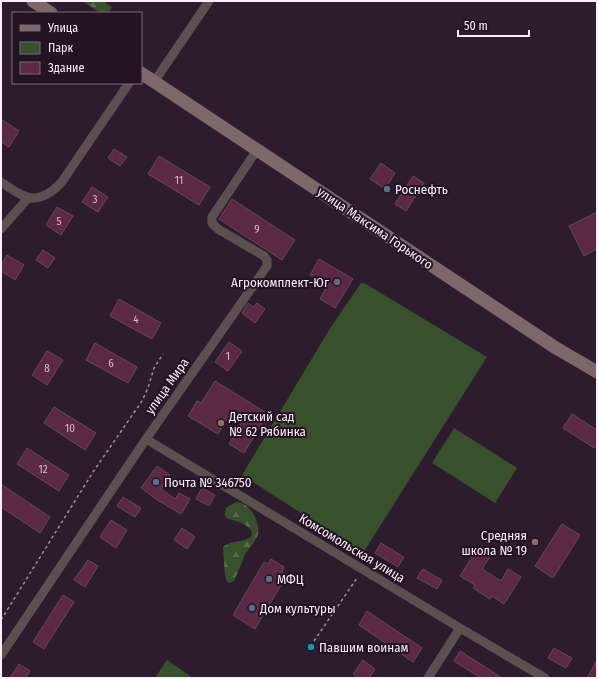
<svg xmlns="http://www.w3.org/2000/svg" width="598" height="679" font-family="'Fira Sans Condensed',sans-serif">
<defs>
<pattern id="forest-firs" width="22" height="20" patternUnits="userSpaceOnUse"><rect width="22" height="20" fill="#39502c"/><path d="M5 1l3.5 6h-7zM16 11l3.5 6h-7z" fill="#576a4c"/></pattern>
</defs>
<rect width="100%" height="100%" fill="#2d1c2e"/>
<path fill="#39502c" d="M361 283 366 284 487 357 363 553 242 475 329 330Z
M454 428 517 468 495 503 432 463Z
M167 660 193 678H155Z"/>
<path fill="url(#forest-firs)" d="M82 1H103L112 7 108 13H101Z
M236 502C250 502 260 521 258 534 256 542 248 548 245 555 241 564 238 573 234 581L230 583 227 582 225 576 223 547C231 540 244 543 252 536 253 524 235 521 226 518L225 515 226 508Z"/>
<path fill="#5c2944" stroke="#644955" d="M1 119 19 131 9 147 1 142Z
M114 149 127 157 120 166 108 158Z
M159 156 210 187 199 205 148 174Z
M381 163 395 173 385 189 370 179Z
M413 176 424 183 406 211 395 204Z
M92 187 108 197 98 212 82 202Z
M232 199 295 240 282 260 219 219Z
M57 207 73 216 61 235 46 225Z
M597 212V249L584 256 569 226Z
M43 250 55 258 48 268 36 260Z
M7 255 24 265 15 280 1 271V265Z
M319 259 353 279 335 308 320 299 328 285 310 275Z
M119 299 161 323 152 339 110 316Z
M248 303 253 307 257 303 265 309 255 323 242 313Z
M229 342 242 351 228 371 215 362Z
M95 343 137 367 128 383 86 360Z
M47 351 63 360 47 385 32 375Z
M215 381 268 414 244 453 229 444 243 420 231 412 218 434 188 416 197 401 201 403Z
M54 407 96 433 85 450 44 423Z
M572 414 597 430V444L594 448 563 428Z
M27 448 69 475 59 491 17 464Z
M157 466 170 475 161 489 175 499 179 493 190 499 181 514 159 501 141 488Z
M1 484 50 517 40 533 1 507Z
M202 488 215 495 209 506 196 499Z
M123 497 141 508 135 517 117 506Z
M111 520 127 530 116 548 100 537Z
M562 524 580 535 553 578 535 566Z
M182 528 195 537 187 549 174 540Z
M381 543 404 557 398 567 375 553Z
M477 549 490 557 482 569 501 581 508 569 521 577 504 604 492 596 490 599 473 588 475 585 460 576Z
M271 559 284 567 282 572 287 575 255 629 233 615 264 562 268 564Z
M88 560 98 566 85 587 74 580Z
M423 569 442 580 437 589 417 578Z
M63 595 74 602 44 649 33 642Z
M367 611 422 648 413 662 359 625Z
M554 648 572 658 566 668 548 658Z
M460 651 482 665 502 678H481L454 661Z
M363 660 375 669 369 678H359L353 674Z
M597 660V678H587Z
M19 664 30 671 26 678H10Z"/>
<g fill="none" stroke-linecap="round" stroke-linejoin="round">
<path stroke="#9d8f9e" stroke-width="1.5" stroke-dasharray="3 3" stroke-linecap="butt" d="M1 620 93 472 142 401 148 388 154 368 163 354
M314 641 357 578"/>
<path stroke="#5c4f50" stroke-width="9" d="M154 82 209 1
M1 182C26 199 37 207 61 183L129 83
M1 229 28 198
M146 439 460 628 545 678
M1 655 146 439 267 266V260L264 256 218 229 212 223V217L257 150
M428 678 460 628"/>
<path stroke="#7d6768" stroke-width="13" d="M33 1 51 13
M141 73 556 348 597 372"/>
</g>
<g fill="#5c6f8a" stroke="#231324" stroke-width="1.5">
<circle cx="387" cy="189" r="4"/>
<circle cx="337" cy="282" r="4"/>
<circle cx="156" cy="482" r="4"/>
<circle cx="269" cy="579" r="4"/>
<circle cx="252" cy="608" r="4"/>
</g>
<g fill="#8d6e63" stroke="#231324" stroke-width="1.5">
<circle cx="221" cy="423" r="4"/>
<circle cx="535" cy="542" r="4"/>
</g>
<circle fill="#0f9aa8" stroke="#231324" stroke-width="1.5" cx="311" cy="647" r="4"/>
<g text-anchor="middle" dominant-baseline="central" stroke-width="4" stroke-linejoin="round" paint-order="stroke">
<g font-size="11" fill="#d2bdcc">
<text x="179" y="180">11</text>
<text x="95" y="199">3</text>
<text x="59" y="221">5</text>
<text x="257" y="229">9</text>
<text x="136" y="319">4</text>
<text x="228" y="356">1</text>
<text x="111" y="363">6</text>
<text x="47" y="368">8</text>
<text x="70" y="428">10</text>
<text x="43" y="469">12</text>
</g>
<g font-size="13" fill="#faeefa" stroke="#231324" text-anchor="start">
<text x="395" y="189">Роснефть</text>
<text x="329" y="282" text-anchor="end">Агрокомплект-Юг</text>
<text x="229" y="416">Детский сад<tspan x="229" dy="15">№ 62 Рябинка</tspan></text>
<text x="164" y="482">Почта № 346750</text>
<text x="527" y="535" text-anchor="end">Средняя<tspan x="527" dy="15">школа № 19</tspan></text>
<text x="277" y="579">МФЦ</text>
<text x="260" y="608">Дом культуры</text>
<text x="319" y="647">Павшим воинам</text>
</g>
<g font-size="13" fill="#faeefa" stroke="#231324">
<text transform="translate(375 228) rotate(34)">улица Максима Горького</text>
<text transform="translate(167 386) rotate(-55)">улица Мира</text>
<text transform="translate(352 548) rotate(31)">Комсомольская улица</text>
</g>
</g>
<rect width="598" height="679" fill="none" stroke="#faeefa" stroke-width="4"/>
<rect x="12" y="12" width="130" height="72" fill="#231324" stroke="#796b7a"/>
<rect x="20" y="25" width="20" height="6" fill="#7d6768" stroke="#796b7a"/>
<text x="48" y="32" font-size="12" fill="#faeefa">Улица</text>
<rect x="20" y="42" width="20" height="12" fill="#39502c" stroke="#796b7a"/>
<text x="48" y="52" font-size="12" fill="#faeefa">Парк</text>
<rect x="20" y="62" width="20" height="12" fill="#5c2944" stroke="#796b7a"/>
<text x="48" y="72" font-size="12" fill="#faeefa">Здание</text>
<path d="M458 30v6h71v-6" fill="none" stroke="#faeefa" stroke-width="2"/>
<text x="464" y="30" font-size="12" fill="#faeefa" stroke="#231324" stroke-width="3" paint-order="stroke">50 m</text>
</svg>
